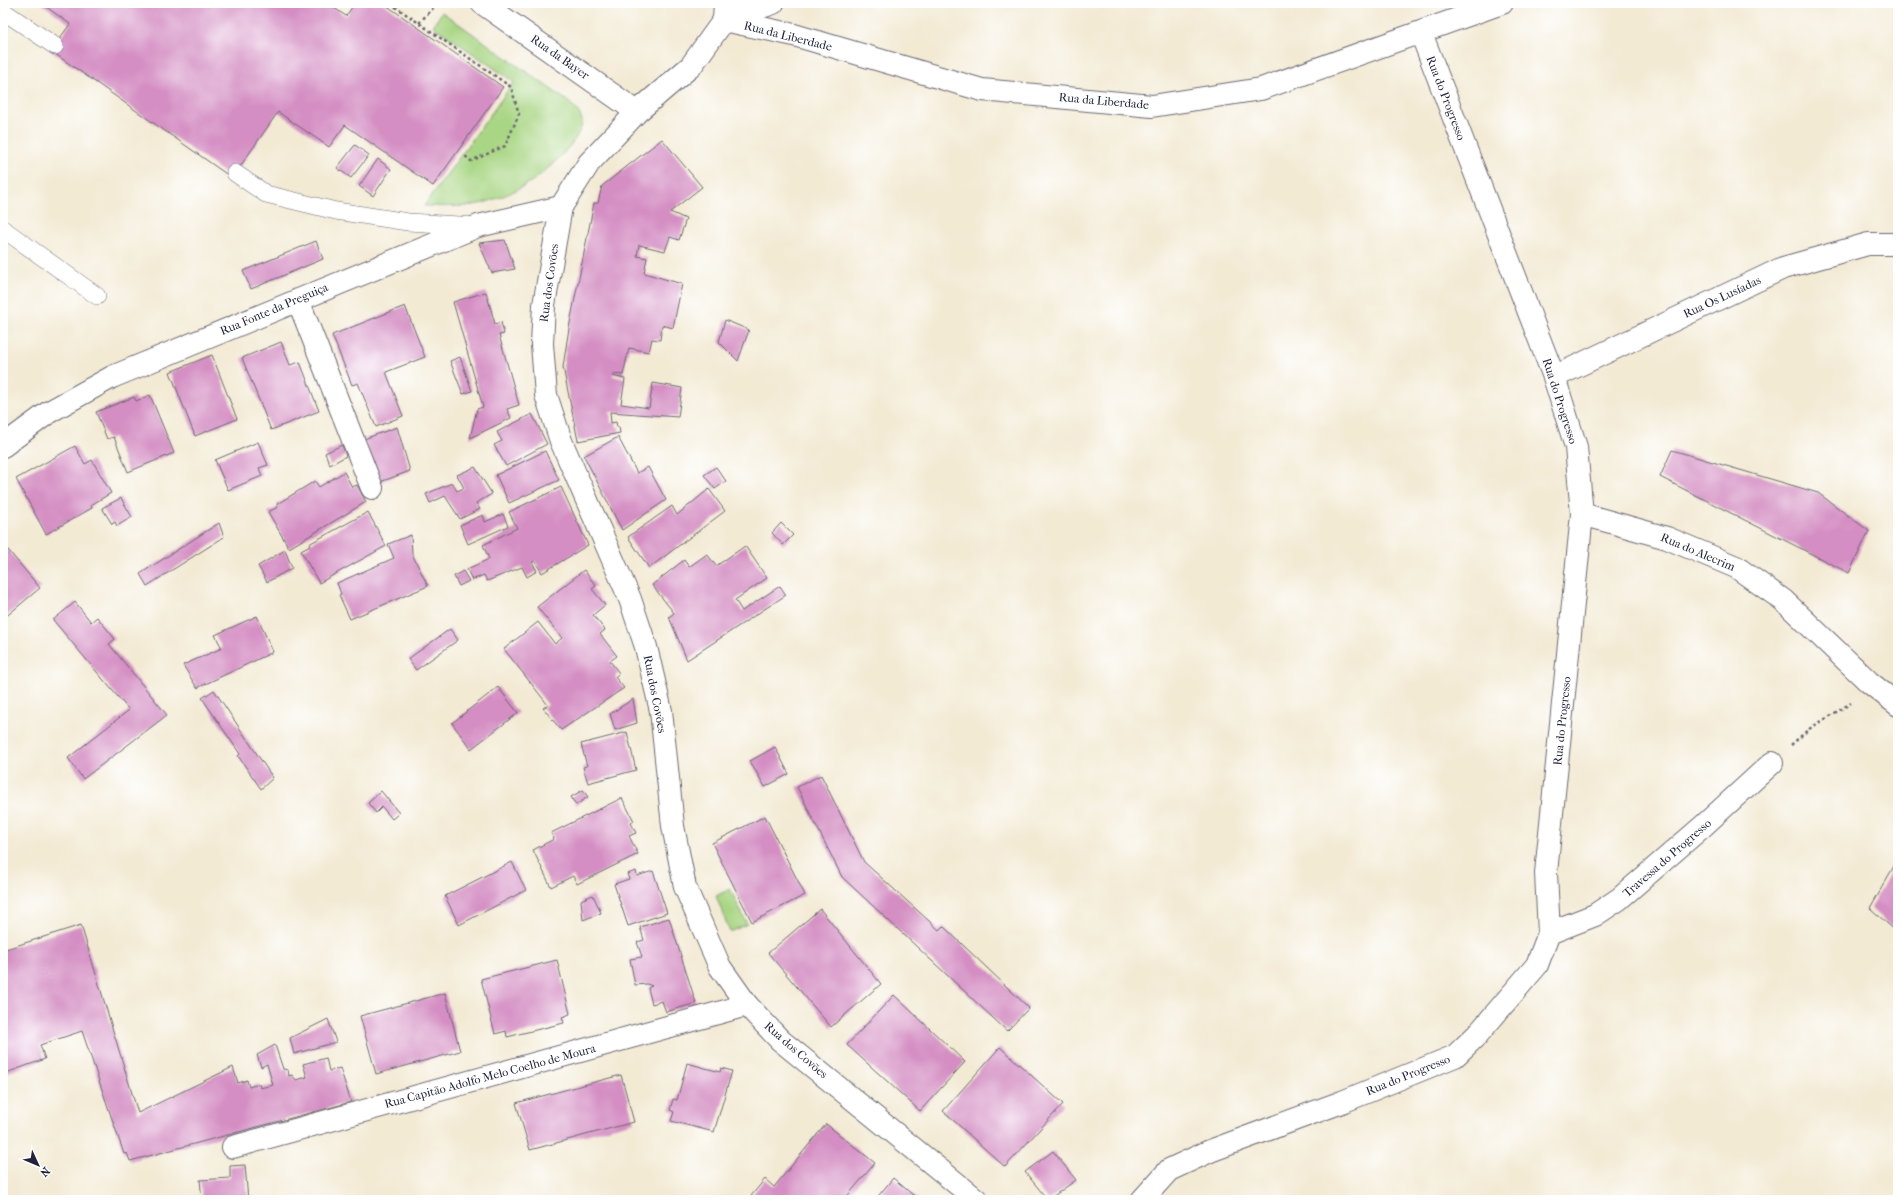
<svg xmlns="http://www.w3.org/2000/svg" width="1901" height="1203" font-family="'IM FELL French Canon',serif">
<rect width="100%" height="100%" fill="#fff"/>
<filter id="ink" filterUnits="userSpaceOnUse"><feTurbulence type="fractalNoise" baseFrequency=".025" numOctaves="2"/><feDisplacementMap in="SourceGraphic" scale="8" xChannelSelector="R" yChannelSelector="G"/><feConvolveMatrix kernelMatrix="1 2 1 2 8 2 1 2 1" color-interpolation-filters="sRGB"/></filter>
<filter id="wash" filterUnits="userSpaceOnUse"><feTurbulence type="fractalNoise" baseFrequency=".012" numOctaves="4" result="noise"/><feDisplacementMap in="SourceGraphic" scale="16" xChannelSelector="R" yChannelSelector="G"/><feGaussianBlur stdDeviation="0.9" result="paint"/><feColorMatrix in="noise" values="0 0 0 0 0 0 0 0 0 0 0 0 0 0 0 0 0 1.4 0 .05"/><feComposite in="paint" operator="in"/></filter>
<g filter="url(#wash)">
<rect width="100%" height="100%" fill="#f3ead4"/>
<path fill="#a9d684" stroke="#667c60" d="M442 12 566 100C573 106 583 114 582 124 580 141 542 176 527 184 511 194 486 204 467 206 453 207 438 206 424 206L514 82 433 26Z
M730 889 747 924 730 932 716 896Z"/>
<g id="blocks">
<path fill="#d48ec3" d="M41 3H327L346 16 355 3H383L503 87 433 186 345 125 329 147 278 112 232 178 51 51 70 24Z
M662 139 702 187 670 212 686 219 679 240 670 237 665 251 639 245 637 256 647 258 644 273 682 284 673 328 662 325 660 340 652 339 649 352 629 348 623 375 613 374V376L625 379 621 404 649 408 653 383 682 388 678 417 610 412 611 423 616 422 617 427H619L620 433 578 441 563 367 569 328 594 203H598L602 186Z
M355 145 369 155 351 178 337 168Z
M378 159 391 169 373 196 359 186Z
M505 240 515 269 492 273 479 243Z
M316 241 323 259 251 289 243 271Z
M486 292 495 324 501 322 504 334 499 335 519 405 507 409 511 418 470 438 477 409 483 407 453 302Z
M405 306 425 357 386 372 403 416 376 427 358 383 352 385 332 335Z
M725 320 749 330 738 361 719 342Z
M281 342 290 365 300 362 319 411 271 430 242 358Z
M212 355 237 419 195 436 170 372Z
M460 357 472 391 463 394 450 361Z
M150 395 174 453 128 472 114 437 107 439 96 412 134 397 136 401Z
M532 414 547 444 506 466 494 445 502 441 497 432Z
M397 427 410 471 380 482 364 439Z
M618 437 637 473 648 467 666 500 622 530 584 456Z
M258 442 268 465 259 468 262 476 228 490 215 460Z
M342 445 346 456 330 465 325 453Z
M75 446 85 464 92 460 111 493 91 505 92 508 46 534 16 479Z
M1672 450 1818 493 1869 531 1849 573 1660 477Z
M545 451 559 480 509 503 496 475Z
M475 467 492 494 476 503 480 509 460 519 445 496 430 503 426 494 452 483 457 491 464 488 457 475Z
M716 467 726 481 715 489 704 475Z
M344 472 352 487 357 485 366 502 289 548 268 512 278 507 277 504 315 481 319 487Z
M561 487 588 545 542 573 535 561 532 562 537 571 527 577 522 567 487 581 484 575 472 580 467 569 489 559 483 545 517 528 509 512Z
M709 489 725 511 649 568 628 537 672 506 677 515Z
M121 498 132 517 117 526 115 522 112 524 102 508Z
M368 512 386 546 319 583 301 551 310 546 309 544Z
M503 514 508 526 468 544 460 525 483 515 485 522Z
M219 523 224 537 147 586 140 574Z
M781 523 793 535 783 545 772 533Z
M411 535 412 554 428 586 350 619 339 595 341 594 337 583 394 558 388 544Z
M3 544 40 588 3 619Z
M745 546 767 578 735 600 742 611 780 586 786 595 687 660 669 617 674 613 652 585 684 560 689 567 707 554 716 566Z
M285 550 292 568 267 582 258 566Z
M584 570 596 586 592 589 605 605 593 615 605 630 600 634 617 656 610 661 619 673 615 677 624 688 561 730 543 708 548 705 504 649 538 622 555 644 562 638 537 607Z
M463 571 469 581 459 586 454 576Z
M75 602 91 622 97 617 115 639 109 644 167 715 83 779 68 758 129 710 53 620Z
M257 616 273 652 197 688 183 665 222 648 215 635Z
M450 629 458 640 416 670 408 659Z
M498 687 518 713 471 749 452 723Z
M214 690 273 778 261 789 238 756 240 754 202 698Z
M633 699 637 723 615 730 610 714Z
M627 732 636 770 588 783 583 767 587 766 581 744Z
M775 747 789 774 765 787 750 761Z
M821 775 864 862 939 930 943 926 1029 1008 1007 1031 842 877 797 787Z
M583 790 588 797 576 805 571 797Z
M381 791 399 813 392 819 382 807 376 813 368 803Z
M622 798 634 821 631 823 636 833 629 836 638 854 577 884 573 876 551 887 533 850 554 839 551 833Z
M765 816 805 895 752 922 712 843Z
M1898 859V933L1870 908Z
M512 862 526 890 459 925 445 896Z
M636 871 637 876 653 871 667 913 628 926 614 884 629 879 627 874Z
M593 895 601 913 583 920 581 900Z
M820 909 881 984 831 1027 768 953Z
M669 918 696 1003 666 1012 662 1001 652 1004 648 988 652 986 647 984 635 985 630 959 642 957 637 942 644 940 640 927Z
M81 925 138 1113 233 1067 238 1083 247 1080 249 1087 259 1084 260 1088 273 1085 267 1064 261 1067 257 1055 275 1045 283 1069 288 1070 289 1076 292 1075 296 1080 307 1077 303 1064 326 1058 329 1071 340 1068 351 1102 130 1161 127 1153 124 1154 82 1031 40 1045 45 1059 3 1074V950Z
M557 960 570 1014 562 1017 564 1023 507 1037 506 1031 495 1034 481 979Z
M445 993 460 1051 376 1074 360 1016Z
M894 995 965 1062 920 1111 847 1045Z
M328 1019 336 1042 294 1054 290 1038Z
M1000 1047 1063 1104 1005 1167 943 1111Z
M687 1063 720 1072 721 1068 732 1071 714 1132 671 1121 674 1112 670 1110 673 1099 677 1100Z
M621 1075 634 1122 530 1150 516 1103Z
M826 1124 875 1163 844 1200H757L751 1196 765 1179 774 1187Z
M1053 1151 1076 1180 1048 1200 1025 1172Z
M245 1165 248 1200H202L200 1180 230 1178V1166Z
M893 1178 919 1200H875Z"/>
</g>
</g>
<g filter="url(#ink)">
<use href="#blocks" fill-opacity="0" stroke="#6b6871" stroke-width="1"/>
<g fill="none" stroke-linecap="round" stroke-linejoin="round">
<defs>
<path id="service" d="M3 11 55 46
M235 173 266 194 336 211 408 222 476 226
M3 229 97 296"/>
<path id="minor" d="M724 20 794 35 982 90 1152 106 1261 89 1502 3
M724 20 773 3
M298 300 372 488
M1554 377 1783 268 1868 244H1898
M3 446 49 412 112 377 478 226 561 207
M1582 514 1667 538 1736 567 1783 600 1869 682 1898 705
M1549 933 1595 915 1619 899 1702 827 1772 763
M233 1147 747 1005
M1142 1200 1169 1170 1210 1151 1342 1102 1455 1056 1478 1034 1537 965 1549 933 1546 873 1582 514 1576 447 1554 377 1421 33"/>
<path id="tertiary" d="M482 3 637 112
M725 3 724 20 691 66 637 112 589 163 561 207 544 305 542 344 546 395 561 441 630 599 646 647 661 711 673 826 685 887 720 967 747 1005 780 1040 977 1200"/>
</defs>
<use href="#service" stroke="#6b6871" stroke-width="18"/>
<use href="#minor" stroke="#6b6871" stroke-width="24"/>
<use href="#tertiary" stroke="#6b6871" stroke-width="24"/>
<path stroke="#6b6871" stroke-width="2.5" stroke-dasharray="3 3" stroke-linecap="butt" d="M390 3 511 87 519 114 505 146 471 161 463 154
M419 23 435 6
M1791 745 1809 729 1851 703"/>
<use href="#service" stroke="#fff" stroke-width="17"/>
<use href="#minor" stroke="#fff" stroke-width="22"/>
<use href="#tertiary" stroke="#fff" stroke-width="22"/>
</g>
</g>
<g text-anchor="middle" dominant-baseline="central" stroke-width="3" stroke-linejoin="round" paint-order="stroke">
<g font-size="12" fill="#22223b" stroke="#fff">
<text transform="translate(788 36) rotate(14)">Rua da Liberdade</text>
<text transform="translate(560 57) rotate(35)">Rua da Bayer</text>
<text transform="translate(1446 98) rotate(69)">Rua do Progresso</text>
<text transform="translate(1104 101) rotate(5)">Rua da Liberdade</text>
<text transform="translate(549 283) rotate(-82)">Rua dos Covões</text>
<text transform="translate(1722 297) rotate(-25)">Rua Os Lusíadas</text>
<text transform="translate(274 309) rotate(-23)">Rua Fonte da Preguiça</text>
<text transform="translate(1560 401) rotate(72)">Rua do Progresso</text>
<text transform="translate(1698 552) rotate(23)">Rua do Alecrim</text>
<text transform="translate(655 694) rotate(79)">Rua dos Covões</text>
<text transform="translate(1562 721) rotate(-84)">Rua do Progresso</text>
<text transform="translate(1667 858) rotate(-41)">Travessa do Progresso</text>
<text transform="translate(796 1050) rotate(41)">Rua dos Covões</text>
<text transform="translate(1408 1075) rotate(-22)">Rua do Progresso</text>
<text transform="translate(490 1076) rotate(-15)">Rua Capitão Adolfo Melo Coelho de Moura</text>
</g>
</g>
<rect width="1901" height="1203" fill="none" stroke="#fff" stroke-width="16"/>
<g transform="translate(38 1165) rotate(134)" stroke="#ffffff" stroke-width="3" paint-order="stroke">
<path d="M0-3L7 15L0 10L-7 15Z" fill="#22223b"/>
<text y="-6" font-size="11" font-weight="bold" text-anchor="middle" fill="#22223b">N</text>
</g>
</svg>
